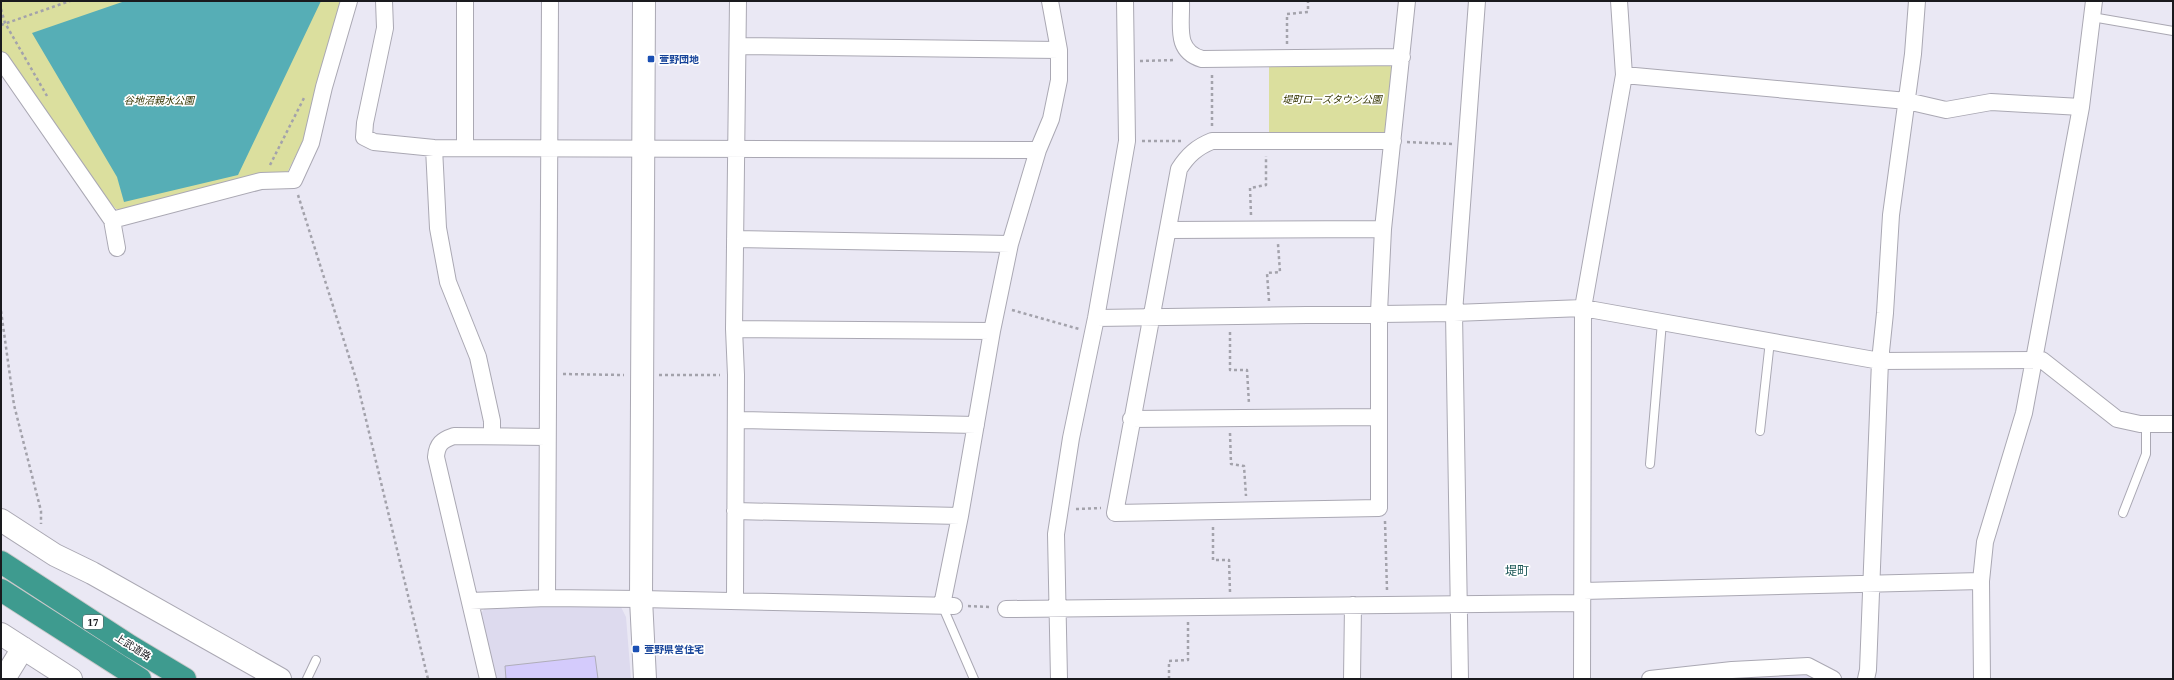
<svg xmlns="http://www.w3.org/2000/svg" width="2174" height="680" font-family="'IBM Plex Serif','Noto Sans JP',serif">
<rect width="100%" height="100%" fill="#eae8f4"/>
<path fill="#dddaee" d="M488 605 621 607 626 617 631 679H494L480 614Z
M1807 674 1817 679H1711L1730 677Z"/>
<path fill="#dbdf9e" d="M1 1H345L303 141 287 173 127 211 116 209 106 198 1 50Z
M1269 62H1387L1396 73 1390 129 1381 136H1269Z"/>
<path fill="#56aeb6" d="M125 1H321L238 175 124 202 117 177 32 33Z"/>
<path fill="#d4cbfc" stroke="#afadb9" d="M595 656 598 679H506L505 666Z"/>
<g fill="none" stroke-linecap="round" stroke-linejoin="round">
<defs>
<path id="lane" d="M2092 17 2173 31
M1760 431 1770 341
M1650 464 1662 322
M2123 513 2146 454V424
M942 605 974 679
M307 679 316 660"/>
<path id="street" d="M384 1 385 28 365 123 364 137 374 142 434 148 1038 150
M1181 1C1182 25 1174 51 1202 59L1402 57
M738 46 1059 50
M1 60 112 220 117 248
M1624 75 1907 101 1946 110 1991 102 2081 107
M1393 141H1212C1197 147 1188 155 1179 169L1115 513 1379 508V312L1383 229 1407 1
M465 147V1
M434 148 438 228 448 282 478 357 492 421V436
M112 220 261 181 294 180 311 143 324 87 349 1
M1168 230 1383 229
M735 239 1010 244
M1096 318 1454 313 1583 308 1880 361 2042 360 2117 419 2140 424H2173
M734 329 992 331
M1131 419 1378 417
M742 420 976 425
M735 511 960 516
M1583 591 1981 581
M547 598 550 1
M470 601 547 598 641 599 954 606
M735 601 736 375 734 329 738 1
M942 605 960 516 992 331 1010 244 1038 150 1051 119 1059 80V50L1050 1
M1006 609 1582 603
M488 679 436 457C437 444 442 440 454 436L546 437
M1059 679 1056 534 1071 438 1096 318 1127 141 1125 1
M1352 679 1353 605
M1460 679 1454 313 1477 1
M1582 679 1583 308 1624 75 1619 1
M1650 679 1732 670 1808 666 1833 679
M1866 679 1868 670 1880 361 1885 313 1891 215 1913 54 1917 1
M1982 679 1981 581 1985 542 2024 413 2081 107 2094 1"/>
<path id="secondary" d="M644 1 641 599 645 679
M1 520 55 555 92 573 280 679
M1 634 71 679
M4 679 23 648"/>
<path id="highway" d="M1 562 130 646 185 679
M1 590 140 679"/>
</defs>
<use href="#lane" stroke="#aaa8b3" stroke-width="10"/>
<use href="#street" stroke="#aaa8b3" stroke-width="18"/>
<use href="#secondary" stroke="#aaa8b3" stroke-width="24"/>
<use href="#highway" stroke="#c8c8c9" stroke-width="24"/>
<path stroke="#a3a2ab" stroke-width="2.5" stroke-dasharray="3 3" stroke-linecap="butt" d="M1 9 5 23 47 96
M1 25 70 1
M1287 44V14L1308 12V1
M1140 61 1175 60
M1212 75V126
M1142 141H1181
M1407 142 1452 144
M270 165 304 98
M298 195 357 382 428 679
M1251 215 1250 188 1266 185V156
M1269 301 1267 273 1280 272 1278 244
M1012 310 1079 329
M1 311 14 405 41 511V524
M1230 332V370H1247L1249 404
M563 374 624 375
M659 375H720
M1230 433 1231 464 1244 466 1246 496
M1076 509 1101 508
M1385 521 1387 590
M1213 527V560H1229L1230 592
M968 606 991 607
M1169 679V661L1188 660V621"/>
<use href="#lane" stroke="#fff" stroke-width="8"/>
<use href="#street" stroke="#fff" stroke-width="16"/>
<use href="#secondary" stroke="#fff" stroke-width="22"/>
<use href="#highway" stroke="#3e9b8f" stroke-width="22"/>
</g>
<g fill="#1a4fb4" stroke="#fff" stroke-width="1.5">
<rect x="647" y="55" width="8" height="8" rx="2"/>
<rect x="632" y="645" width="8" height="8" rx="2"/>
</g>
<g text-anchor="middle" dominant-baseline="central" stroke-width="3.5" stroke-linejoin="round" paint-order="stroke">
<rect fill="#fff" stroke="#5f5f62" stroke-width="1" x="83" y="615" width="20" height="14" rx="3"/>
<g font-size="9" font-weight="bold" fill="#1a1a1e">
<text x="93" y="622">17</text>
</g>
<g font-size="10" font-weight="bold" fill="#164399" stroke="#fff" text-anchor="start">
<text x="659" y="59">萱野団地</text>
<text x="644" y="649">萱野県営住宅</text>
</g>
<g font-size="10" font-style="italic" fill="#343500" stroke="#fff">
<text x="1332" y="99">堤町ローズタウン公園</text>
<text x="159" y="100">谷地沼親水公園</text>
</g>
<g font-size="10" fill="#1a1a1e" stroke="#fff">
<text transform="translate(133 647) rotate(32)">上武道路</text>
</g>
<g font-size="12" fill="#1b5656" stroke="#fff">
<text x="1517" y="570">堤町</text>
</g>
</g>
<rect width="2174" height="680" fill="none" stroke="#1a1a1e" stroke-width="4"/>
</svg>
